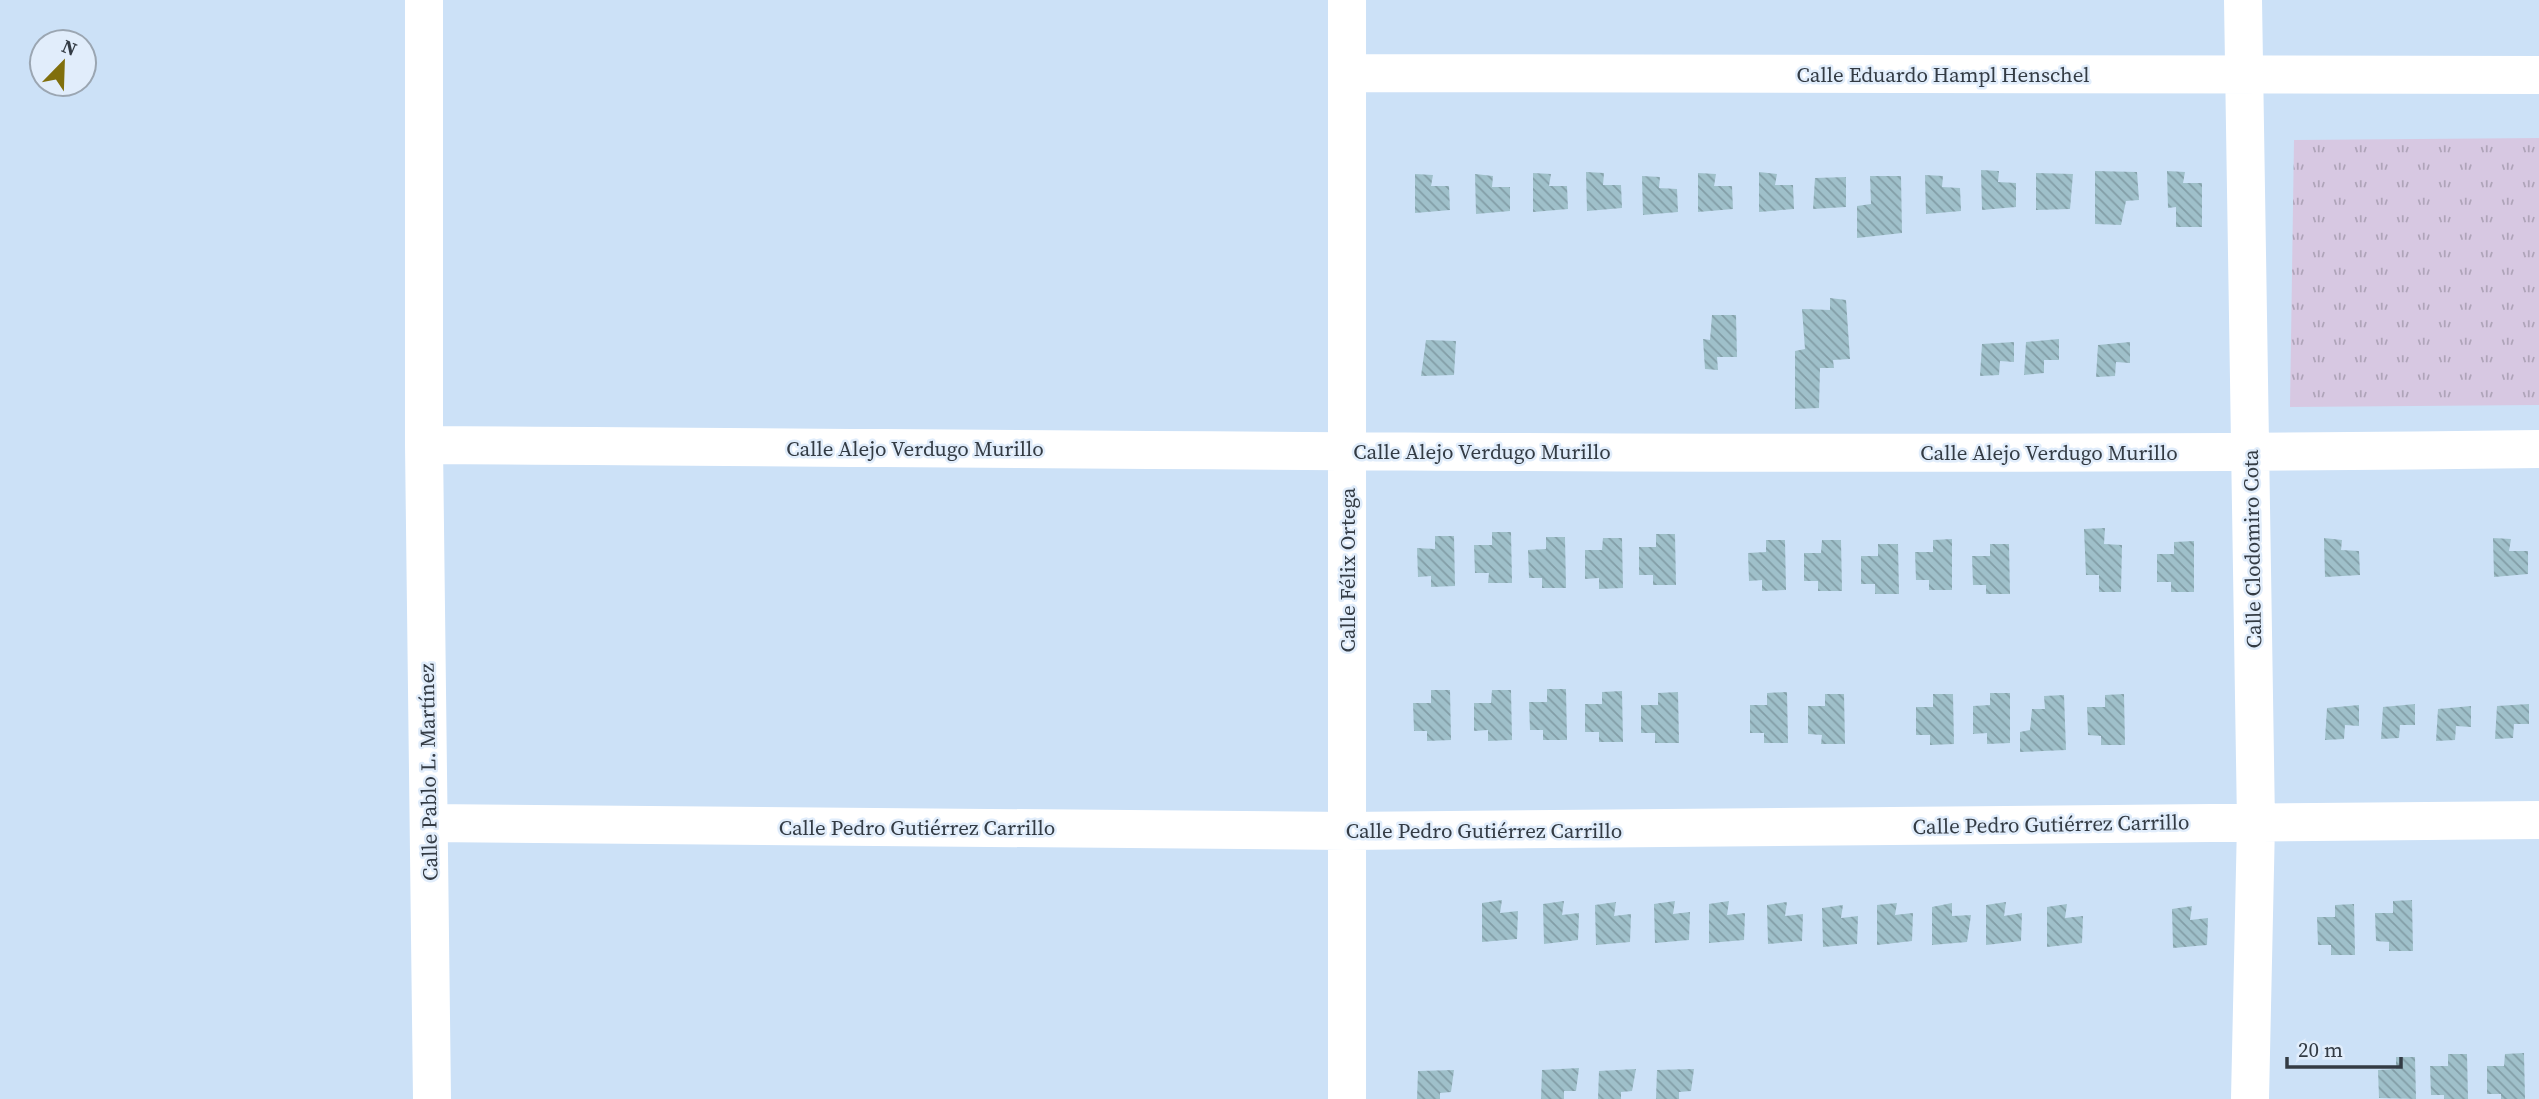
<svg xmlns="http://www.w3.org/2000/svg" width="2539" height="1099" font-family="'Source Serif 4',serif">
<defs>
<pattern id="park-tufts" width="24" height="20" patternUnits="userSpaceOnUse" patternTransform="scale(1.75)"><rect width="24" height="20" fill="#d7c8e2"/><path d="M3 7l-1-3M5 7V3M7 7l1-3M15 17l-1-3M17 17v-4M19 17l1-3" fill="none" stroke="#afa4b9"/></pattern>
<pattern id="building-back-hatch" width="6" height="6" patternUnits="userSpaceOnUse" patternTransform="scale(1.75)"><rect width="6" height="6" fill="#9fc0ca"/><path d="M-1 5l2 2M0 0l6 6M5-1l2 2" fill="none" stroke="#829da6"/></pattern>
</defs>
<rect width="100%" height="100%" fill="#cce1f7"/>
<path fill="url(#park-tufts)" d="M2539 138V405L2290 407 2294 140Z"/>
<path fill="url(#building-back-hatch)" d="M1981 170 1999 171 1998 182 2016 183V207L1982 210Z
M2095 171 2137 172 2139 200 2126 201 2121 225 2095 224Z
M2167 171 2185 172 2183 183H2202V227H2176V207L2168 208Z
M1586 172 1604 173 1603 185H1621L1622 208 1587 211Z
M1759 172 1777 174 1775 185H1793L1794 209 1759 212Z
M1533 173 1551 174 1549 186H1567L1568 209 1533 212Z
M1698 173 1716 174 1714 186H1732L1733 209 1698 212Z
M2036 173 2073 174 2070 209 2036 210Z
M1415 174 1433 175 1431 186H1449L1450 210 1415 213Z
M1475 174 1493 176 1492 187H1510V211L1476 214Z
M1925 175 1943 176 1942 187 1960 188 1961 211 1926 214Z
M1642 176 1660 177 1659 188 1677 189 1678 212 1643 215Z
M1870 176H1901L1902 233 1857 238V206L1871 204Z
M1846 177V207L1813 209 1815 178Z
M1830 298 1846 300 1850 359 1833 360 1834 368H1820L1819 408 1795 409V351L1805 349 1802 309 1830 310Z
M1712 315H1736L1737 357H1717L1718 370 1705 369 1703 339 1710 340Z
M2059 339V360H2044V373L2024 375 2026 342Z
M1426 340 1456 341 1454 375 1421 376Z
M2014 342V362L2000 361 1999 375 1980 376 1982 344Z
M2130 342V363L2116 362 2115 376 2096 377 2098 345Z
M2105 528 2104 544 2122 545 2121 592H2099V575H2086L2084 529Z
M1492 532H1511L1512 583H1488L1489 573H1475L1474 545H1492Z
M1656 534H1675L1676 585H1653V575H1639V547H1656Z
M1435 536H1454L1455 586 1431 587V576L1418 577 1417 548 1435 549Z
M1546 537H1565L1566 588H1542V578H1529L1528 550 1546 549Z
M1603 538H1622L1623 588 1599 589V578L1585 579V550H1602Z
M2324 538 2342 540 2341 550 2359 551 2360 575 2325 577Z
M2493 538 2511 539 2509 551H2528V574L2494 577Z
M1952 539V590H1929V580H1916L1915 552H1933V540Z
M1766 540H1785L1786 590 1762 591V580L1749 581 1748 553 1766 552Z
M1822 540H1841L1842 591H1818V581H1804V553H1821Z
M2194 541V592H2171V582H2157V554H2174V542Z
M1878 544H1898L1899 594H1875V584H1861V556H1878Z
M1990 544H2009L2010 594H1986V585H1973L1972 556H1990Z
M1547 689H1566L1567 740H1543V730H1530L1529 702H1547Z
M1431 690H1450L1451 740 1427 741V731H1414L1413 703H1431Z
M1492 690H1511L1512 740 1488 741V730L1474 731V703H1491Z
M1622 691 1623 742H1599V732H1585V704H1602V692Z
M1678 692 1679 743H1655V733H1641V705H1658V693Z
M1787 692 1788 743H1764V733H1750V705H1767V693Z
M1990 693H2010V743L1987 744V733L1973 734V706L1990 705Z
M1825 694H1844L1845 744H1821L1822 735 1808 734V706H1825Z
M1933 694H1953L1954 744 1930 745V735H1916V707H1933Z
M2124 694 2125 745H2101V736L2088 735 2087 707H2105V695Z
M2064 695 2066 750 2020 752V732L2030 730 2032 709H2045L2044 696Z
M2415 704V725H2400L2399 738 2381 739 2383 707Z
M2529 704V724H2514L2513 738 2495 739 2497 706Z
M2359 705V726L2345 725 2344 739 2325 740 2327 708Z
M2471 706V727L2456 726 2455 740 2436 741 2438 709Z
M1502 900 1500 913 1518 911 1517 939 1482 942V903Z
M2412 900 2413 951H2389V942L2376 941 2375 913H2393V901Z
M1564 901 1562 915 1579 913 1578 940 1544 944 1543 904Z
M1675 901 1673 914 1690 912 1689 940 1655 943 1654 904Z
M1729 901 1727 915 1745 913 1744 940 1709 943V904Z
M1616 902 1614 916 1631 914 1630 942 1596 945 1595 905Z
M1787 902 1785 916 1803 914 1802 941 1768 944 1767 905Z
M2006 902 2004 916 2022 913 2021 941 1986 945V905Z
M1897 903 1895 915 1913 913 1912 941 1877 945V905Z
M1952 903V916L1971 915 1967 942 1932 945V907Z
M2067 904 2065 918 2083 916 2082 943 2047 947V907Z
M2354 904 2355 955H2331V945H2318L2317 917H2335V905Z
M1843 905 1841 918 1858 916 1857 944 1823 947 1822 908Z
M2192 906 2190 920 2208 918 2207 945 2173 948 2172 909Z
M2524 1053 2525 1099H2501V1094H2487V1066H2504L2505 1054Z
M2448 1054H2467L2468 1099H2444V1095H2431L2430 1066H2448Z
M2396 1057H2415L2416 1099 2379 1098 2378 1070 2396 1069Z
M1579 1068 1576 1091H1564V1099H1541L1542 1070Z
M1636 1069 1632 1091 1621 1092V1099H1598L1599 1071Z
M1694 1069 1691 1091 1679 1092V1099H1656L1657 1070Z
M1454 1070 1451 1092 1440 1093V1099H1417L1418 1071Z"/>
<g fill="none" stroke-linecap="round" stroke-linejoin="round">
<path stroke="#fff" stroke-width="38" d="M424 0V445L432 1099
M1347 0V1099
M2243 0 2256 823 2250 1099
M1347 73 2539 75
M424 445C1129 449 1834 458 2539 449
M429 823 1347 831 2539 820"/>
</g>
<g text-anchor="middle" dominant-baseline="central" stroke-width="5" stroke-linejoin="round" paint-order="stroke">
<g font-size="21" fill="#333b44" stroke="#e1edfb">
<text x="1943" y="74">Calle Eduardo Hampl Henschel</text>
<text x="915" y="448">Calle Alejo Verdugo Murillo</text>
<text x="1482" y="451">Calle Alejo Verdugo Murillo</text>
<text x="2049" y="452">Calle Alejo Verdugo Murillo</text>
<text transform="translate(2252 549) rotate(-91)">Calle Clodomiro Cota</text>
<text transform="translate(1347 570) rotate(-90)">Calle Félix Ortega</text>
<text transform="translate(428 772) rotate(-91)">Calle Pablo L. Martínez</text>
<text transform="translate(2051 824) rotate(-1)">Calle Pedro Gutiérrez Carrillo</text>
<text x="917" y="827">Calle Pedro Gutiérrez Carrillo</text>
<text x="1484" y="830">Calle Pedro Gutiérrez Carrillo</text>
</g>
</g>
<g transform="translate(63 63) rotate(23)"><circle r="33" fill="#e1edfb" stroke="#9ba6b2" stroke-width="2"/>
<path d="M0-5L12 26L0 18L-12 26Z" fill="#806f0c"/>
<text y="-10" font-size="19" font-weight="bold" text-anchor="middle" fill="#333b44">N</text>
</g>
<path d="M2287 1057v10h114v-10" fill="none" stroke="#333b44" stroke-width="3.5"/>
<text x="2298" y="1057" font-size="21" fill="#333b44" stroke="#e1edfb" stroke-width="5" paint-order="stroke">20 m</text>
</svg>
